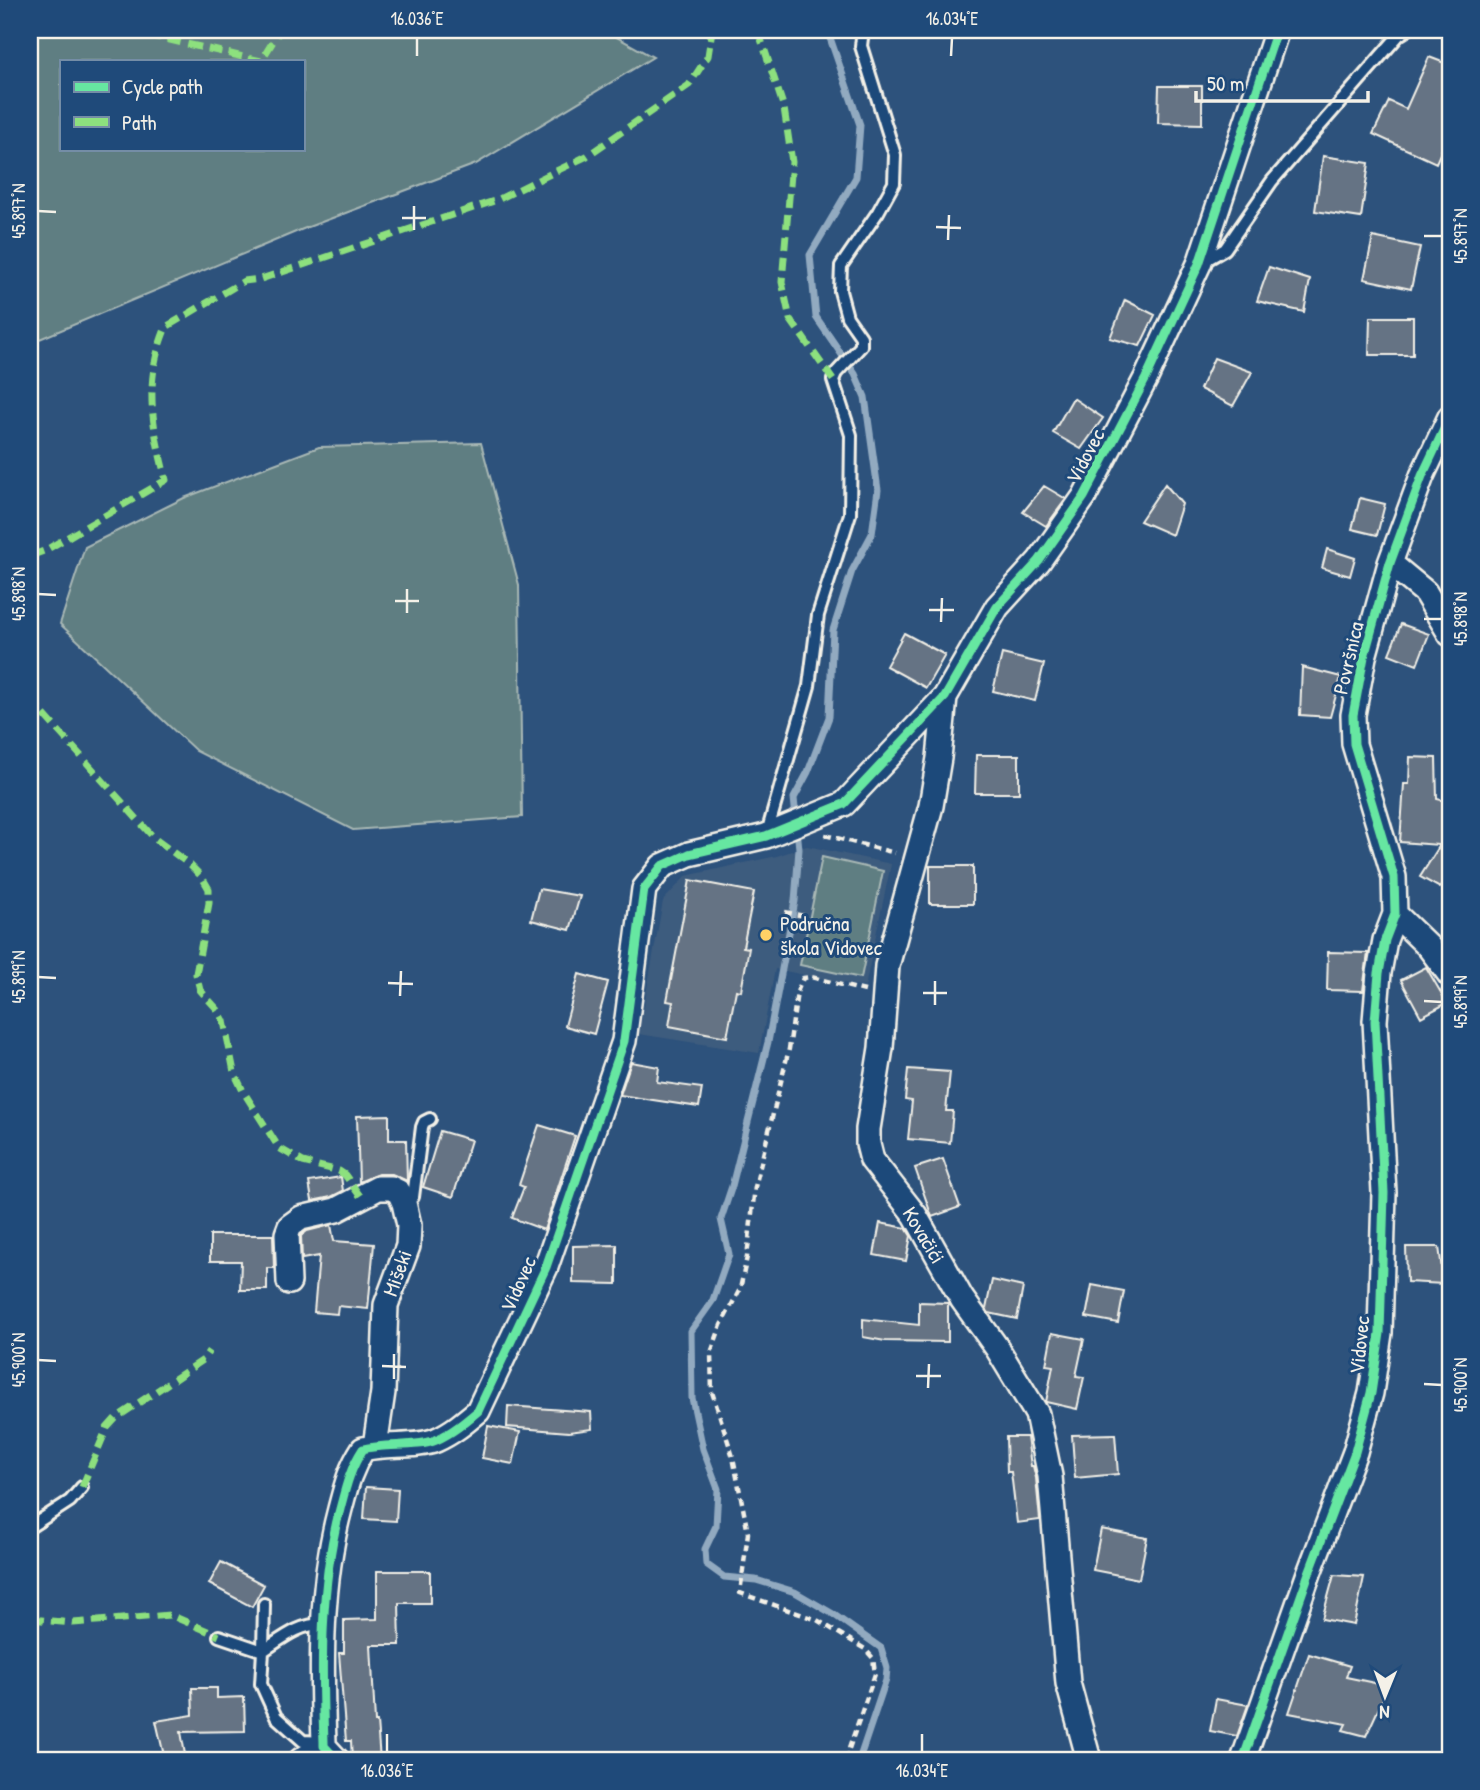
<svg xmlns="http://www.w3.org/2000/svg" width="1480" height="1790" font-family="'Patrick Hand',sans-serif">
<rect width="100%" height="100%" fill="#2d527c"/>
<filter id="ink" filterUnits="userSpaceOnUse"><feTurbulence type="fractalNoise" baseFrequency=".0143" numOctaves="2"/><feDisplacementMap in="SourceGraphic" scale="14" xChannelSelector="R" yChannelSelector="G"/><feConvolveMatrix kernelMatrix="1 2 1 2 8 2 1 2 1" color-interpolation-filters="sRGB"/></filter>
<g filter="url(#ink)">
<path fill="#3e5c7e" d="M807 846 891 864 865 987 775 969 759 1053 639 1034 663 901 686 876 777 856Z"/>
<path fill="#5e7e82" stroke="#a9b8b5" stroke-width="2" fill-rule="evenodd" d="M30 30H604L653 57 476 164 303 229 30 343ZM61 61H303V149H61Z
M481 443 519 585 522 817 353 830 196 751 60 624 85 547 184 498 319 447Z
M822 857 883 871 861 978 800 965Z"/>
<g fill="none" stroke-linecap="round" stroke-linejoin="round">
<path stroke="#92aac0" stroke-width="7" d="M829 30V35L860 125 856 177 810 255 816 317 855 374 865 397 878 490 872 534 852 571 833 630 829 717 808 772 794 798 799 849 795 901 768 1042 732 1186 721 1219 729 1254 713 1300 691 1331 692 1398 703 1449 718 1489 716 1526 705 1549 706 1564 724 1577 756 1580 795 1592 833 1614 881 1648 887 1668 886 1680 859 1760"/>
</g>
<path fill="#657384" stroke="#f4f1e8" stroke-width="2" d="M1429 57 1450 65V131L1436 163 1373 134 1389 101 1406 109Z
M1159 86H1202V124L1158 123Z
M1323 156 1369 163 1361 218 1315 211Z
M1373 237 1420 247 1411 289 1364 279Z
M1269 267 1310 280 1304 312 1257 301Z
M1125 300 1155 315 1140 346 1110 338Z
M1370 317H1413V355H1369Z
M1214 358 1252 372 1233 406 1200 389Z
M1073 398 1103 418 1081 449 1053 433Z
M1165 484 1182 504 1172 535 1140 521Z
M1044 486 1066 499 1046 526 1023 512Z
M1360 498 1385 504 1377 535 1352 529Z
M1327 549 1355 558 1350 576 1322 568Z
M1401 624 1429 634 1417 665 1389 654Z
M904 633 945 655 926 688 886 666Z
M1002 654 1044 664 1035 701 993 691Z
M1302 667 1341 677 1330 717 1300 715Z
M976 755H1019V793H975Z
M1410 757 1436 758 1437 799 1450 802V889L1443 884 1440 888 1420 877 1440 845 1400 842 1404 784H1409Z
M930 866H973V904H930Z
M690 880 754 892 743 947 749 948 741 991 736 990 727 1037 669 1026 673 1002 667 1001Z
M539 889 580 896 570 930 531 920Z
M1328 952 1368 953 1363 991 1327 990Z
M1426 967 1447 1003 1421 1017 1401 980Z
M579 974 608 982 594 1034 565 1026Z
M631 1062 659 1067 657 1082 702 1088 699 1107 620 1095Z
M908 1069 950 1072 946 1111H953L950 1143 908 1139 912 1101 905 1100Z
M389 1115V1140H406L407 1181 392 1174H378L359 1182 357 1116Z
M539 1125 575 1136 544 1230 512 1218 524 1187 519 1185Z
M440 1131 471 1140 453 1197 423 1187Z
M943 1159 960 1207 932 1217 915 1168Z
M341 1177 343 1191 331 1197 312 1201 309 1182Z
M880 1223 906 1228 911 1236 906 1261 874 1255Z
M331 1225 334 1241 374 1244 368 1309 338 1306 337 1314 314 1312 319 1256 302 1259 301 1236 307 1231Z
M210 1235H273L274 1268H267V1290H240L241 1261H210Z
M617 1245V1284L573 1283V1246Z
M1406 1247H1439L1444 1284 1407 1282Z
M992 1280 1023 1287 1017 1319 989 1313 986 1309Z
M1092 1285 1124 1291 1118 1323 1086 1317Z
M919 1302 948 1303V1342L885 1341 863 1337V1319L919 1325Z
M1052 1333 1084 1339 1076 1376 1084 1377 1077 1409 1046 1402 1053 1366 1046 1365Z
M508 1406 591 1412 592 1429 569 1432 507 1427Z
M488 1426 520 1432 513 1464 482 1458Z
M1115 1434 1118 1474 1075 1478 1072 1435Z
M1006 1437H1027L1031 1466H1033L1036 1478 1040 1520 1017 1523 1011 1472H1007Z
M366 1487 398 1489 396 1521 364 1519Z
M1101 1529 1147 1538 1139 1579 1093 1570Z
M221 1562 264 1585 252 1607 209 1584Z
M377 1571H430V1603H399L400 1645H371L375 1722H377L380 1760H352L351 1741H346L339 1653H344V1620L377 1619Z
M1334 1575 1364 1577 1354 1625 1322 1619Z
M1309 1654 1350 1666 1346 1677 1389 1686 1366 1736 1343 1730 1346 1724 1289 1713Z
M192 1688H217V1698L244 1697 245 1731 181 1732 186 1760H165L156 1721 193 1715Z
M1216 1699 1248 1705 1237 1736 1210 1731Z"/>
<g fill="none" stroke-linecap="round" stroke-linejoin="round">
<defs>
<path id="lane" d="M1201 263 1225 249 1272 181 1399 35 1407 30
M767 833 809 686 818 615 850 514 851 435 833 380 836 373 861 346V337L847 317 840 291 841 266 878 212 894 183 895 155 861 46 863 30
M404 1203 413 1197 422 1127 424 1122 430 1119
M30 1527 70 1501 82 1487
M323 1624C299 1624 283 1638 263 1651L261 1684 276 1717 303 1741 324 1742
M219 1636 263 1651 264 1604"/>
<path id="street" d="M1390 563 1425 592 1450 634
M945 697 939 758 931 806 887 966 881 1048 868 1129V1144L872 1160 915 1215 962 1299 997 1348 1037 1414 1050 1476 1068 1683 1089 1760
M1395 914 1429 947 1450 975
M289 1282 287 1234 290 1226 301 1218 336 1210 378 1188H391L399 1192 404 1203 409 1225 408 1246 386 1305 383 1392 375 1446
M301 1760 324 1746
M337 1760 324 1746V1742C321 1664 320 1584 340 1509 346 1486 350 1469 363 1449 385 1443 417 1448 436 1440 452 1433 465 1422 478 1411L546 1267 624 1041 644 889 662 866 689 854 766 836 844 804 945 697 997 607 1039 561 1084 497 1146 378 1199 264 1277 30
M1243 1760 1309 1573 1355 1452 1371 1393 1380 1333 1384 1193 1375 1021 1379 973 1385 940 1395 914 1394 877 1354 744 1353 715 1364 657 1390 563 1422 476 1450 417"/>
</defs>
<use href="#lane" stroke="#f4f1e8" stroke-width="16"/>
<use href="#street" stroke="#f4f1e8" stroke-width="28"/>
<path stroke="#f4f1e8" stroke-width="4.5" stroke-dasharray="7 5" stroke-linecap="butt" d="M825 835 895 853
M785 912 804 916
M845 1760 875 1674 873 1658 865 1649 817 1620 740 1593 748 1533 733 1457 712 1392 711 1353 721 1325 740 1289 747 1257 755 1187 789 1049 797 992 803 978 811 977 865 991"/>
<use href="#lane" stroke="#1f4a7a" stroke-width="10"/>
<use href="#street" stroke="#1f4a7a" stroke-width="23"/>
<path stroke="#8de07e" stroke-width="7" stroke-dasharray="14 7" stroke-linecap="butt" d="M126 30 261 61 280 30
M758 30 784 108 792 162 782 282 790 319 833 380
M30 556 44 551 166 480C152 425 143 382 166 327L244 281 261 279 497 200 587 156 689 85 708 56 712 30
M30 699 155 839 190 865 202 877 209 889V903L196 974 200 990 218 1010 224 1021 234 1072 243 1091 279 1148 303 1162 339 1171 345 1175 360 1196
M82 1487 107 1428 116 1418 203 1360 209 1351
M30 1619 73 1623 170 1615 219 1636"/>
<defs>
<path id="cycleway" d="M337 1760 324 1746V1742C321 1664 320 1584 340 1509 346 1486 350 1469 363 1449 385 1443 417 1448 436 1440 452 1433 465 1422 478 1411L546 1267 624 1041 644 889 662 866 689 854 766 836 844 804 945 697 997 607 1039 561 1084 497 1146 378 1199 264 1277 30
M1243 1760 1309 1573 1355 1452 1371 1393 1380 1333 1384 1193 1375 1021 1379 973 1385 940 1395 914 1394 877 1354 744 1353 715 1364 657 1390 563 1422 476 1450 417"/>
</defs>
<use href="#cycleway" stroke="#1f4a7a" stroke-width="13"/>
<use href="#cycleway" stroke="#66e7a1" stroke-width="9"/>
</g>
</g>
<path fill="none" stroke="#f4f1e8" stroke-width="2.5" d="M417 56V38M951 56 952 38M38 211 56 212M402 218H426M936 227 961 228M414 230V206M1424 236H1442M948 240 949 215M38 594 56 595M395 601H419M929 610H954M407 613V589M1424 619H1442M941 622 942 598M38 977 56 978M388 983 413 984M923 993H947M400 996 401 971M1424 1001 1442 1002M935 1005V981M38 1360 56 1361M382 1366 406 1367M916 1376H941M394 1379V1354M1424 1384 1442 1385M928 1388 929 1364M387 1752V1734M922 1752V1734"/>
<circle fill="#ffd166" stroke="#1f4a7a" stroke-width="2.5" cx="766" cy="935" r="7"/>
<g text-anchor="middle" dominant-baseline="central" stroke-width="6" stroke-linejoin="round" paint-order="stroke">
<g font-size="21" fill="#f4f1e8" stroke="#1f4a7a">
<text transform="translate(1085 456) rotate(-62)">Vidovec</text>
<text transform="translate(1348 658) rotate(-77)">Površnica</text>
<text transform="translate(924 1235) rotate(59)">Kovačići</text>
<text transform="translate(397 1273) rotate(-70)">Mišeki</text>
<text transform="translate(518 1284) rotate(-66)">Vidovec</text>
<text transform="translate(1359 1345) rotate(-84)">Vidovec</text>
</g>
<g font-size="21" fill="#f4f1e8" stroke="#1f4a7a" text-anchor="start">
<text x="780" y="923">Područna<tspan x="780" dy="24">škola Vidovec</tspan></text>
</g>
</g>
<rect width="1480" height="1790" fill="none" stroke="#1f4a7a" stroke-width="77"/>
<rect x="60" y="60" width="245" height="91" fill="#1f4a7a" stroke="#748da6" stroke-width="2"/>
<rect x="74" y="82" width="35" height="10" fill="#66e7a1" stroke="#748da6" stroke-width="2"/>
<text x="122" y="94" font-size="21" fill="#f4f1e8">Cycle path</text>
<rect x="74" y="117" width="35" height="10" fill="#8de07e" stroke="#748da6" stroke-width="2"/>
<text x="122" y="130" font-size="21" fill="#f4f1e8">Path</text>
<g transform="translate(1385 1696) rotate(181)" stroke="#1f4a7a" stroke-width="5" paint-order="stroke">
<path d="M0-5L12 26L0 18L-12 26Z" fill="#f4f1e8"/>
<text y="-10" font-size="19" font-weight="bold" text-anchor="middle" fill="#f4f1e8">N</text>
</g>
<path d="M1196 91v10h172v-10" fill="none" stroke="#f4f1e8" stroke-width="3.5"/>
<text x="1207" y="91" font-size="21" fill="#f4f1e8" stroke="#1f4a7a" stroke-width="5" paint-order="stroke">50 m</text>
<rect x="38" y="38" width="1404" height="1714" fill="none" stroke="#f4f1e8" stroke-width="2.5"/>
<g font-size="18" text-anchor="middle" fill="#f4f1e8">
<text x="417" y="25">16.036°E</text>
<text x="952" y="25">16.034°E</text>
<text transform="translate(19 211) rotate(-90)" y="6">45.897°N</text>
<text transform="translate(1461 236) rotate(-90)" y="6">45.897°N</text>
<text transform="translate(19 594) rotate(-90)" y="6">45.898°N</text>
<text transform="translate(1461 619) rotate(-90)" y="6">45.898°N</text>
<text transform="translate(19 977) rotate(-90)" y="6">45.899°N</text>
<text transform="translate(1461 1002) rotate(-90)" y="6">45.899°N</text>
<text transform="translate(19 1360) rotate(-90)" y="6">45.900°N</text>
<text transform="translate(1461 1385) rotate(-90)" y="6">45.900°N</text>
<text x="387" y="1777">16.036°E</text>
<text x="922" y="1777">16.034°E</text>
</g>
</svg>
